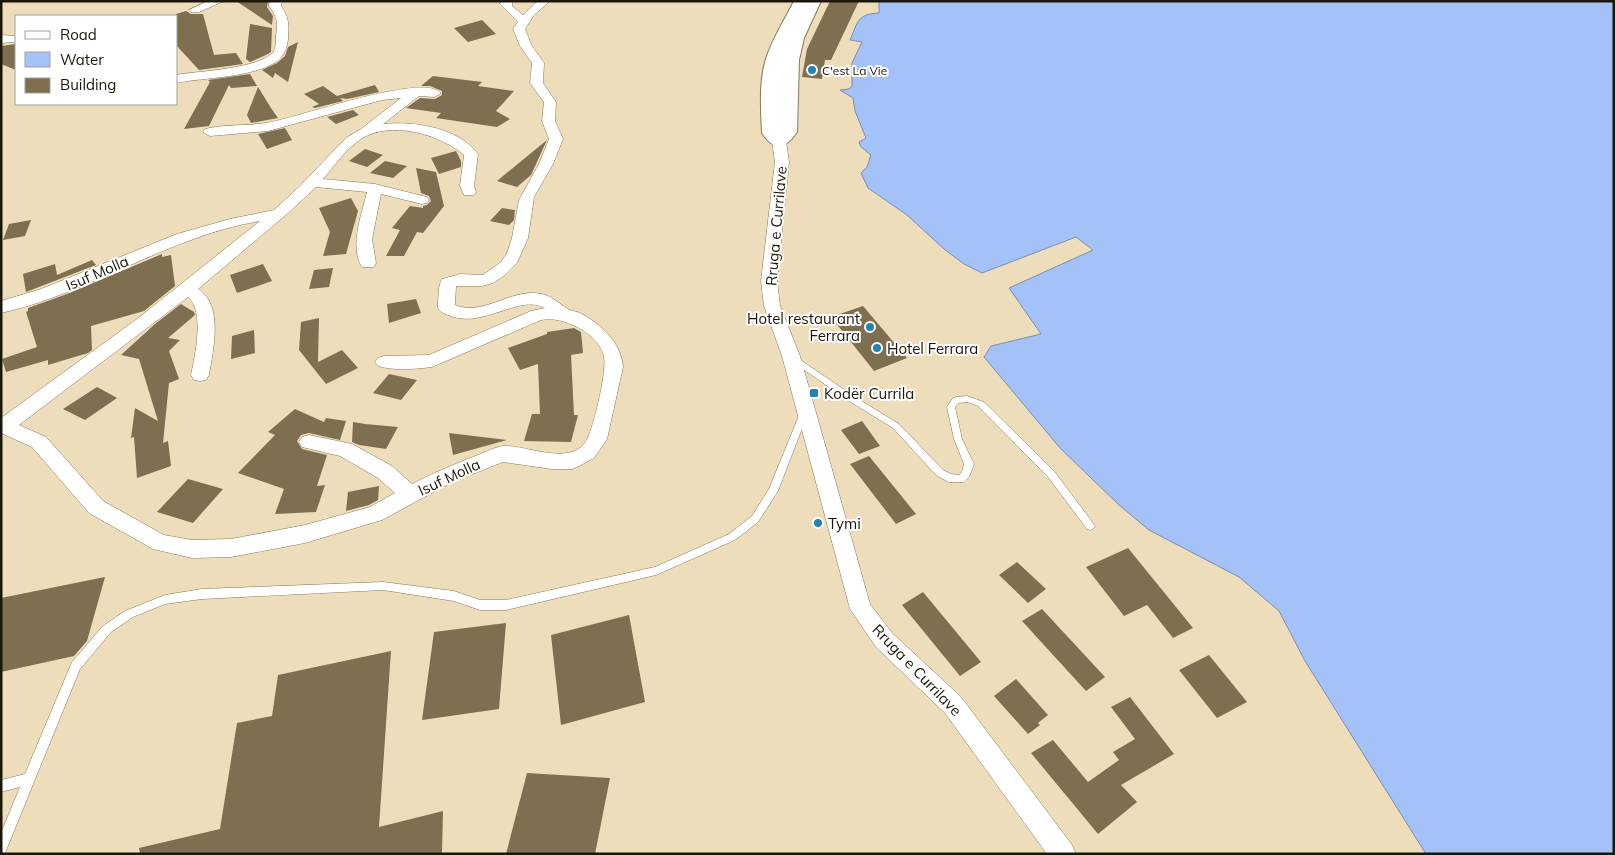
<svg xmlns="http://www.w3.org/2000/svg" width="1615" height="855" font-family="Mulish,sans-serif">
<rect width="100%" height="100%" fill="#edddbb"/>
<path fill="#a4c2f7" stroke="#7b8eb0" d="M879 1H1614V854H1426L1305 661 1279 611 1239 577 1149 530 1119 505 1060 448 984 357 991 346 1041 334 1009 288 1093 250 1076 237 982 273 964 264 944 249 907 215 868 188 861 173 867 167 871 155 861 147 859 142 866 138 855 111 853 98 840 90 849 89 852 86V63L862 42 850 40C858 22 857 14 879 13Z"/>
<path fill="#7d6f50" d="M236 1H268L267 7 273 16 272 25Z
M830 1H859L831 60H825L822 79 802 77 807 49Z
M186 11 191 14H203L214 55 236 53 243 64 199 70 176 45V14Z
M482 20 496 34 468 42 454 28Z
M250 24 272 28 271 52 266 55 250 62 246 59Z
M298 42 288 82 275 73 273 78 262 70 277 63 285 56 288 47Z
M16 44V70L1 64V46Z
M250 74 257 86 231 88 229 85 209 126 184 129 210 82 208 80Z
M433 76 482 82 478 86 514 91 496 111 510 119 497 127 436 118 441 113 406 108 420 98 435 99 442 95V91L430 86H421Z
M375 85 379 92 347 99 340 98 343 101 315 108 312 107 319 104 304 94 323 86 337 96Z
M258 87 271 108 278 118 251 123 247 115Z
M353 110 359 115 336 124 327 117Z
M285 128 292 140 267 149 258 134Z
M547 140 531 175 517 187 497 181Z
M365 149 383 155 367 167 349 161Z
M456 151 461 161V167L439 174 431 158Z
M385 161 407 166 393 178 370 173Z
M416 168 436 172 444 206 423 233 417 232 404 256H386L400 230 392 228 410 206 423 208V206L427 205 431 201 429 196 421 193Z
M351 198 358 211 346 254 323 256 330 232 319 208Z
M502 208 515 210 514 220 509 225 490 221Z
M31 220 25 236 3 240 9 224Z
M162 254V257L171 255 175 286 144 311 91 326 92 350 88 353 48 365V360L6 372 2 359 37 347 26 312 28 311V308L67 294Z
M92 260 96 265 26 292 23 274 55 264 57 275Z
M263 264 272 281 237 293 230 275Z
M333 268 329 287 309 289 314 270Z
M416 299 421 313 389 323 387 304Z
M181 304 194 312 195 315 168 338 180 340 169 351 179 379 169 383 163 443 168 441 171 466 137 478 134 437 131 438 135 408 158 421 139 359 121 355 155 324Z
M863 306 907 358 874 371 831 317Z
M319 318 318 362 342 350 358 368 326 384 299 350 301 322Z
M574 328 581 332 583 353 571 355 574 415H578L571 442 524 441 532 414H540L538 364 520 370 508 348 547 334V332Z
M254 330 255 353 231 359 232 336Z
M389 374 417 380 401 400 373 393Z
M97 387 117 398 85 420 63 409Z
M295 409 324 422 326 418 346 421 340 440 309 433 301 435 297 441 302 449 327 455 317 486 325 485 316 512 275 514 284 489 238 473 275 435 268 432Z
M862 421 880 446 859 454 841 430Z
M353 422 365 424 398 427 386 449 359 445 352 442Z
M449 433 507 440 453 455Z
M869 456 916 514 896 524 850 464Z
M188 479 223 489 193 523 157 512Z
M379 486 378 500 369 505 346 511 348 492Z
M1128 548 1193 628 1173 638 1147 605 1124 616 1086 567Z
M1017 562 1046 589 1028 603 999 575Z
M105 577 87 641 74 656 1 672V598Z
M923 592 981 662 960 676 902 605Z
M1042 609 1105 677 1086 691 1022 621Z
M629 615 645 702 561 725 551 635Z
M506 623 499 709 422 720 434 632Z
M391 651 379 827 443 811 442 854H140L139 848 220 829 237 723 272 716 278 675Z
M1209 655 1247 702 1217 718 1179 670Z
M1016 679 1048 715 1038 723 1040 725 1028 734 994 696Z
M1130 697 1174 754 1121 785 1137 802 1098 834 1031 753 1053 740 1088 782 1119 760 1113 752 1135 739 1111 707Z
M527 773 610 778 595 854H506Z"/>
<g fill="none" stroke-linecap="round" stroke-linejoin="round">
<defs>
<path id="service" d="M793 355 855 397 899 424 943 470 951 474 959 475 962 472 964 464 954 439 947 407 953 398 956 397 967 396 984 402 1054 471 1093 523 1095 526 1093 529 1090 530 1087 529 1048 477 978 406 967 402 959 403 955 407 962 439 974 464 969 477 964 482H949L937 476 893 428 849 401 790 360 789 358 790 356Z
M804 410 808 413 778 491 758 522 735 540 656 575 506 610H480L454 601 383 590 202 599 165 604 133 617 111 632 80 669 5 853 1 854V833L20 787 1 792V780L25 774 72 662 103 626 125 611 165 595 202 589 383 582 454 591 480 600H506L655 567 729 534 752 516 769 489 800 413Z"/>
<path id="minor" d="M208 1H224L199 12H191L189 10Z
M270 1H282L281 6C289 17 289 25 288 39 287 48 284 56 276 62 250 78 206 77 176 83V75C197 71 262 69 274 51 276 46 276 40 276 35 278 23 277 16 269 6Z
M501 1H512V6L523 15 538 1H550L534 15 525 29 532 46 544 63 543 83 556 102 555 121 563 139 553 164 534 197 528 238 517 263 505 275 493 283 482 286H456L455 305C481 316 507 292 534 293 551 294 555 301 568 309 572 312 578 311 582 314 603 326 621 343 623 367L607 439 594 458 579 466 572 469H552L503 462 452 482 382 520 305 543 231 557 192 558 153 549 89 513 32 447 1 433V418L137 319 260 221C169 236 91 293 1 313V301L41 289 177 234 230 219 274 210 299 187 346 138 361 129 401 98 382 100 268 131 210 136 203 132 205 129C225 124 246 126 266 123 295 119 423 72 441 93L435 97 419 96 383 124C413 121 458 127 478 154L474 186 476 192 474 195H464L460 186 464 155C440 134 390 120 361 139 346 149 335 165 323 179L375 184 427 197 429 200 427 203 422 204 381 194 372 239 376 263 374 267H362C349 246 362 214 367 192L316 187 287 214 198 289C224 305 213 350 209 375L206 380 200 381 194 380 191 375C195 356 205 311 188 297L19 425 46 437 103 501 164 535 192 540 231 539 305 525 370 507 395 493 378 478 340 456 302 447 299 442 302 437 309 435 352 444 392 466 412 484C433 473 455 464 478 455 486 452 495 447 503 446 525 445 562 463 581 447 584 444 588 439 589 435 595 421 607 370 604 357 600 334 563 315 541 320L432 367C415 369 395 371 378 366L375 362 378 358 384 356 429 355 531 311 545 308C538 304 530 304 523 305 497 310 474 326 448 315 440 312 437 310 438 302 439 294 438 286 442 279L460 274 483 275 501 262 507 253 512 238 519 200 539 164 549 139 542 121 544 102 530 83 532 63 520 46 513 29 518 22 500 4Z
M1 35 16 36V42L1 43Z
M779 137 786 141 789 162 777 281 780 306 800 356 870 604 892 633 961 697 1072 845 1076 854H1047L945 713 876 647 850 609 782 356 764 306 761 281 775 162 772 141Z"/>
<path id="secondary" d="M794 1H821L804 38 799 60 797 132C785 150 774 151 762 133 761 110 759 85 765 62 771 41 784 21 794 1Z"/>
</defs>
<use href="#service" stroke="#867859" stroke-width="1"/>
<use href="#minor" stroke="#867859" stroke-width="1"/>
<use href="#secondary" stroke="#867859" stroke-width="2"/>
<use href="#service" fill="#fff" fill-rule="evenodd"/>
<use href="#minor" fill="#fff" fill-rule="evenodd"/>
<use href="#secondary" fill="#fff" fill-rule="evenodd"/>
</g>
<g fill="#2185af" stroke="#fff" stroke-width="2">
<circle cx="812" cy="70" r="5"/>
<circle cx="870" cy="327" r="5"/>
<circle cx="877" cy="348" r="5"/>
<rect x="809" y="388" width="10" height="10" rx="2.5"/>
<circle cx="818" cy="523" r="5"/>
</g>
<g text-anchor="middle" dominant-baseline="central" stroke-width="4" stroke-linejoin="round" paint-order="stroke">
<g font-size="12" fill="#1b1609" stroke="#fff" text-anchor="start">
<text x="822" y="70">C'est La Vie</text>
</g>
<g font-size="15" fill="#1b1609" stroke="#fff">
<text transform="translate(776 226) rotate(-85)">Rruga e Currilave</text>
<text transform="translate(97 273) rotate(-23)">Isuf Molla</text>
<text transform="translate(449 477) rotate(-25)">Isuf Molla</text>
<text transform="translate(917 670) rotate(46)">Rruga e Currilave</text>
</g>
<g font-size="15" fill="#1b1609" stroke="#fff" text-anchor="start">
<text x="860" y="318" text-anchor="end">Hotel restaurant<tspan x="860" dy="17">Ferrara</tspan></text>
<text x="887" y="348">Hotel Ferrara</text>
<text x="824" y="393">Kodër Currila</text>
<text x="828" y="523">Tymi</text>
</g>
</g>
<rect width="1615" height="855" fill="none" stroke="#1b1609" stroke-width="5"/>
<rect x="15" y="15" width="162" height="90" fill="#ffffff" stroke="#a4a29d"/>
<rect x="25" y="31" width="25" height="8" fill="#ffffff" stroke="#a4a29d"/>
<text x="60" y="40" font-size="15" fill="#1b1609">Road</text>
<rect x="25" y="52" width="25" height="15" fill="#a4c2f7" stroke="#a4a29d"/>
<text x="60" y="65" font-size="15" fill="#1b1609">Water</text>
<rect x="25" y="78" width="25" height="15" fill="#7d6f50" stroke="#a4a29d"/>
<text x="60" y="90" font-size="15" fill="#1b1609">Building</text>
</svg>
